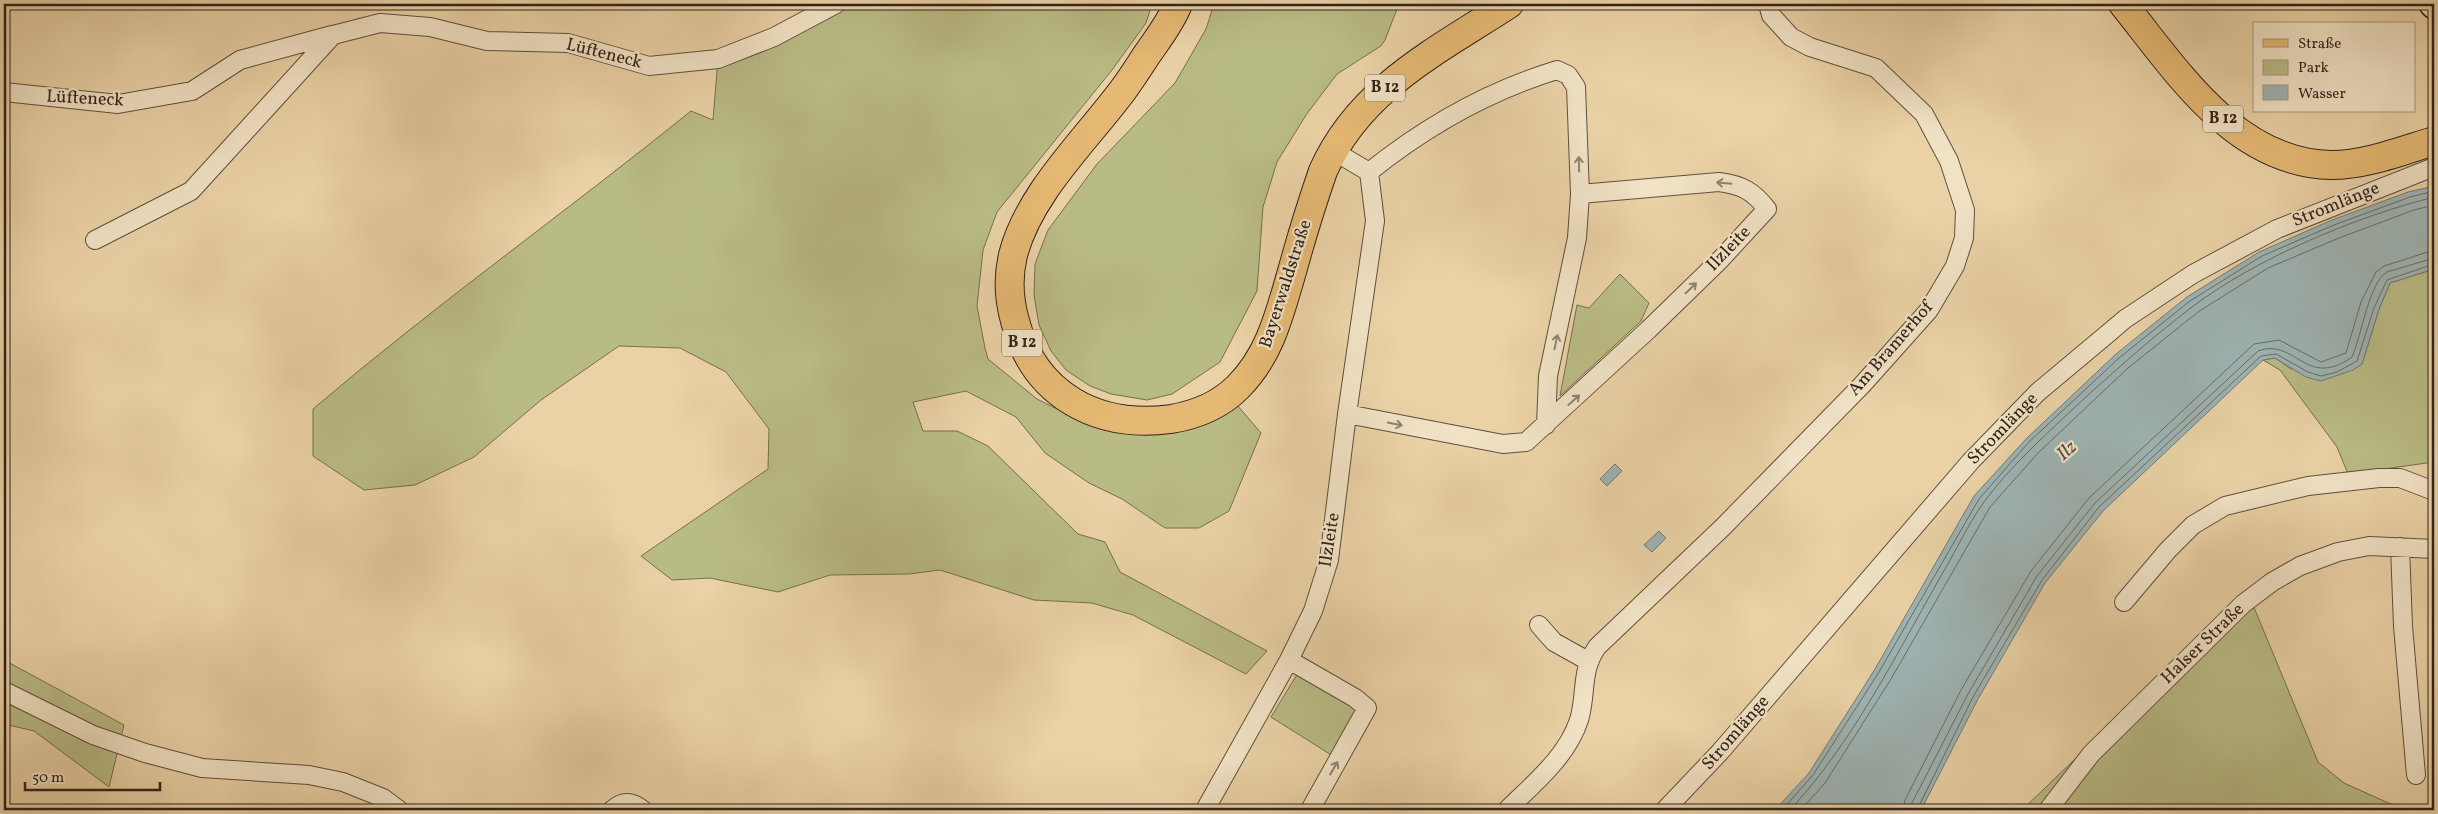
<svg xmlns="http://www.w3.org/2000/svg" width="2438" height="814" font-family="Vollkorn,serif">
<rect width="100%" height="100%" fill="#ead2a6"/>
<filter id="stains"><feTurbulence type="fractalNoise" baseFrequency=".004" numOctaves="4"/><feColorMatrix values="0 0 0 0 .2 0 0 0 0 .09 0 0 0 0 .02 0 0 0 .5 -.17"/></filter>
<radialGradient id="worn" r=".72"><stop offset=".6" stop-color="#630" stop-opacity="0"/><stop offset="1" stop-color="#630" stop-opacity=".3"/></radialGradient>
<path fill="#b9bb85" stroke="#756f50" d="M836 4H1152L1146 23 1112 70 997 212 983 250 977 306 985 348 988 359 1037 399 1087 424 1124 429 1237 405 1261 433 1229 511 1199 528H1165L1122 499 1089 483 1045 453 1016 417 966 391 913 402 923 431H957L988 446 1078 534 1105 542 1120 572 1267 651 1246 674 1133 615 1092 603 1034 600 940 570 909 574 830 575 778 592 710 578 672 580 641 556 768 469 769 429 726 372 680 348 619 346 541 400 474 457 415 485 364 490 313 456V409C435 305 566 212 691 111L713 120 718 59Z
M1214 4H1399L1385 40 1381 46 1337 74 1306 115 1277 162 1263 207 1257 291 1220 362 1172 394 1147 400 1111 394 1090 386 1066 370 1051 351 1039 325 1034 295 1035 264 1048 230 1097 164 1175 83 1206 29Z
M2434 269V462L2348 474 2337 447 2280 370 2263 360 2275 358 2291 369 2362 364 2379 309 2390 283Z
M1620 274 1649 303 1641 321 1560 396 1577 305 1589 308Z
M2248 593 2318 762 2344 783 2404 810H2022Z
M4 660 124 725 109 787 34 731 4 724Z
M1298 673 1361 712 1333 756 1271 717Z"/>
<path fill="#9eb4b4" stroke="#727a77" d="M2434 186V269L2390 283 2379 309 2362 364 2353 370 2321 381 2306 377 2275 358 2263 360 2103 511 2045 583 1978 699 1921 810H1775L1809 773 1875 669 1974 496 2026 439 2116 354 2187 297 2259 252 2332 220 2408 192Z
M1615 464 1622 471 1607 486 1600 479Z
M1659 531 1666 538 1652 552 1644 545Z"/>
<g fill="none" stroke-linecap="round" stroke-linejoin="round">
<path stroke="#686c68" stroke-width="1" d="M1782 810 1813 775 1879 672 1979 499 2029 442 2119 358 2190 301 2262 256 2334 225 2410 197 2434 191
M1790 810C1853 742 1896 655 1942 574 1956 551 1968 524 1984 502 2009 468 2042 438 2073 409 2111 374 2150 339 2192 307 2257 258 2355 217 2434 197
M1801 810 1825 783 1891 679 1990 507 2039 452 2128 368 2198 312 2268 268 2339 238 2414 210 2434 205
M1903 810 1905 800 1961 690 2031 571 2089 498 2254 344 2279 340 2321 362 2346 353 2361 302 2376 272 2384 266 2434 250
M1910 810 1912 803 1968 694 2037 576 2095 503 2258 351C2295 337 2306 390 2352 357 2361 338 2369 282 2387 272L2434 258
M1917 810 1973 697 2042 580 2099 507 2261 356 2276 354 2308 372 2321 376 2337 372 2357 361 2374 308 2387 280 2434 264"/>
<defs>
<path id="street" d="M4 92 118 104 192 91 240 60 332 35
M1369 172C1425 127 1488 91 1557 70L1568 75 1576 87 1580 194 1577 238 1548 376 1546 425
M95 240 191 191 333 35 380 23 430 27 487 41 568 43 649 66 718 59 774 37 836 4
M1347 414 1503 444 1526 442 1648 330 1720 260 1767 209C1753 191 1742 185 1719 182L1580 194
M2400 547 2403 626 2416 775
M2124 602 2168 550 2193 525 2225 506 2308 486 2379 478H2400L2434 491
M1539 625 1554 642 1588 661
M1289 660 1355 698 1367 708 1310 810
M4 691 93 735 145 753 202 768 309 775 343 782 383 798 399 810
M612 810C623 800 632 801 643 810
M1205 810 1289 660 1313 611 1329 560 1347 414 1375 221 1369 172 1332 150
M1507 810C1533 784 1567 757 1579 720 1587 693 1580 672 1597 647L1723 527 1862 385 1929 310 1955 266 1964 238 1965 210 1949 161 1924 114 1876 68 1810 47 1791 37 1771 15 1768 4
M1665 810 1720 752 1971 461 2038 392 2105 336 2125 319 2193 274 2277 229 2434 167
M2048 810 2091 754 2243 604 2272 582 2300 566 2338 552 2369 546 2434 549"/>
<path id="secondary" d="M2432 4 2434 6"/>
<path id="primary" d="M1178 4C1171 22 1159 37 1148 53 1140 65 1132 78 1123 90 1086 140 1029 193 1013 255 1008 276 1009 300 1015 321 1034 395 1097 429 1171 419 1195 415 1220 405 1238 387 1271 354 1280 312 1293 268 1302 235 1312 203 1323 171 1360 88 1437 51 1509 4
M2123 4C2177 71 2235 163 2331 165 2366 165 2401 151 2434 141"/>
</defs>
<use href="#street" stroke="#5f4f3e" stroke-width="20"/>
<use href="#secondary" stroke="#31231b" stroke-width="28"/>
<use href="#primary" stroke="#31231b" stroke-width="30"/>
<use href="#street" stroke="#f1e2c5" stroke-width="18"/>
<use href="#secondary" stroke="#f1e2c5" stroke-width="25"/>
<use href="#primary" stroke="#e5b973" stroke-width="28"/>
</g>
<defs><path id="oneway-shaft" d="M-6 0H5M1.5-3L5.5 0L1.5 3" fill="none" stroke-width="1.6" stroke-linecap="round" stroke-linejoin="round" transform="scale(1.25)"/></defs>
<g stroke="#918270">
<use href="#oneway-shaft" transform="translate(1579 164) rotate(-91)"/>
<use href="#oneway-shaft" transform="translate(1724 183) rotate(-175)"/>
<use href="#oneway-shaft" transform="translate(1691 288) rotate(-44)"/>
<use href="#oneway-shaft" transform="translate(1556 342) rotate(-78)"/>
<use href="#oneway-shaft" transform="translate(1574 400) rotate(-42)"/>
<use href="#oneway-shaft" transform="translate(1395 424) rotate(12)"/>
<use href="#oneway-shaft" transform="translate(1334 768) rotate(-60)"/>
</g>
<g text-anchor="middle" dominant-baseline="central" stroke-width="4.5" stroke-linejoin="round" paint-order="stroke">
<g fill="#f1e2c5" stroke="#6b5c4e" stroke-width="1">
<rect x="1365" y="74.5" width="40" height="27" rx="4"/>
<rect x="2203" y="105.5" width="40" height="27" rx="4"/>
<rect x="1002" y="329.5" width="40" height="27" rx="4"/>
</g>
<g font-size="16" font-weight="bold" fill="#31231b">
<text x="1385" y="88">B 12</text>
<text x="2223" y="119">B 12</text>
<text x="1022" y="343">B 12</text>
</g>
<g font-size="18" fill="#31231b" stroke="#f1e2c5">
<text transform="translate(604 54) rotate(14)">Lüfteneck</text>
<text transform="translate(85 99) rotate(3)">Lüfteneck</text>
<text transform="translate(2336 205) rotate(-22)">Stromlänge</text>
<text transform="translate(1729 249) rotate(-46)">Ilzleite</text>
<text transform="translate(1286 284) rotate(-72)">Bayerwaldstraße</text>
<text transform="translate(1891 349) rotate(-49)">Am Bramerhof</text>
<text transform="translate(2003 429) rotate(-46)">Stromlänge</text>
<text transform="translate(1330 540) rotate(-81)">Ilzleite</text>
<text transform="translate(2203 644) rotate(-44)">Halser Straße</text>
<text transform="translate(1736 733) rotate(-49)">Stromlänge</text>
</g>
<g font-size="19" font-style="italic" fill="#4c4741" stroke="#f1e2c5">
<text transform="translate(2067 451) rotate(-42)">Ilz</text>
</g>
</g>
<rect width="2438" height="814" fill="none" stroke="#ead2a6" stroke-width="20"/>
<rect x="5" y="5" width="2428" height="804" fill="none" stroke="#31231b" stroke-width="2.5"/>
<rect x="10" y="10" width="2418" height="794" fill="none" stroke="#31231b"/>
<rect x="2253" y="22" width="162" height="90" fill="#f1e2c5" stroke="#a49681"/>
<rect x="2263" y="39" width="25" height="8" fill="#e5b973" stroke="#a49681"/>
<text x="2298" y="48" font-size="15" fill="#31231b">Straße</text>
<rect x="2263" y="60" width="25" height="15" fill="#b9bb85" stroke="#a49681"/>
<text x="2298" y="72" font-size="15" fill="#31231b">Park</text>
<rect x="2263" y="85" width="25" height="15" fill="#9eb4b4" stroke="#a49681"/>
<text x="2298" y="98" font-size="15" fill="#31231b">Wasser</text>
<path d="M25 782v8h135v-8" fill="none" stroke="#31231b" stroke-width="2.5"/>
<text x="32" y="782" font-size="15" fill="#31231b" stroke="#f1e2c5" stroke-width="4" paint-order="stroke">50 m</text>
<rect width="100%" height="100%" filter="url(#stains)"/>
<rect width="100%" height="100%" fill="url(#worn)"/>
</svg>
